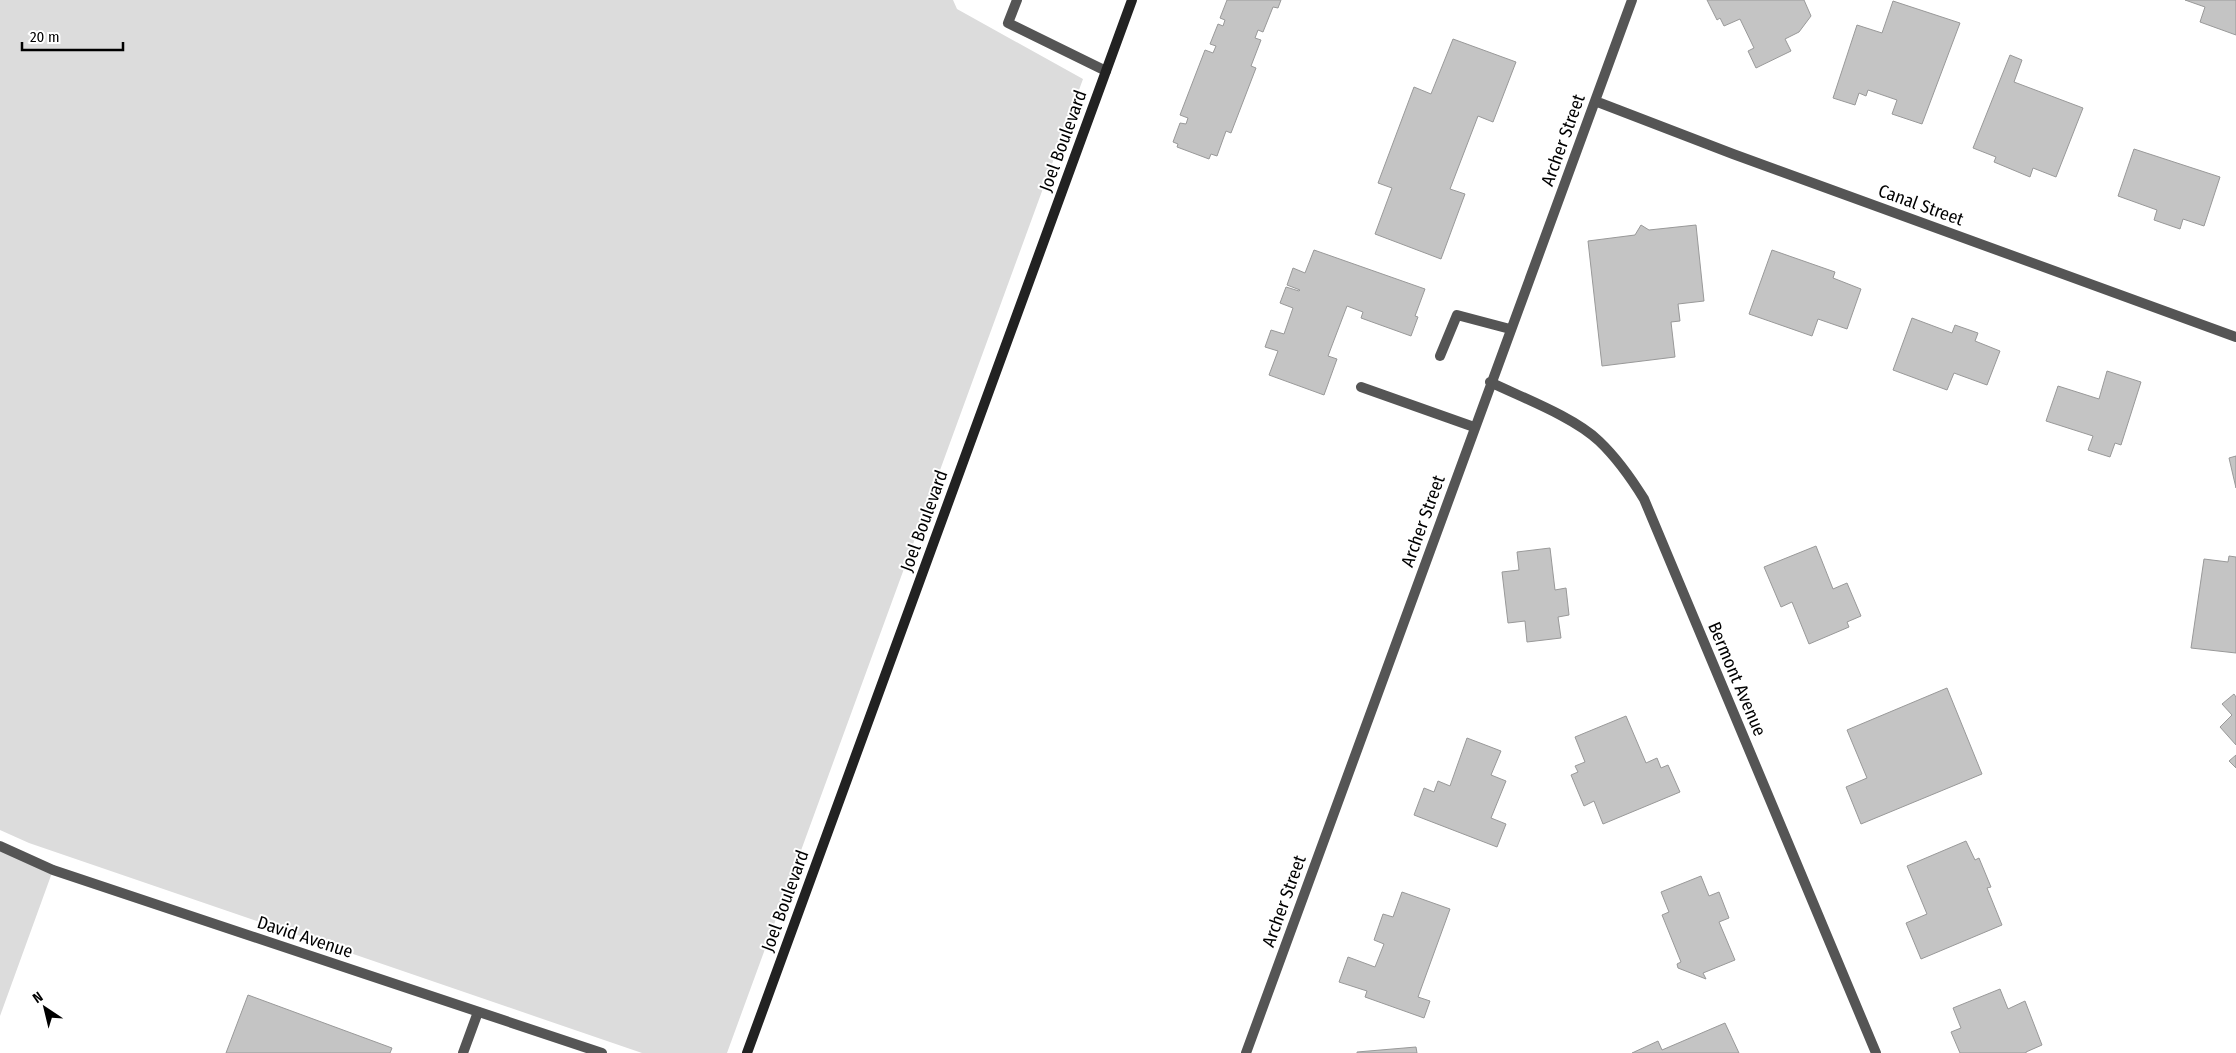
<svg xmlns="http://www.w3.org/2000/svg" width="2236" height="1053" font-family="'Fira Sans Condensed',sans-serif">
<rect width="100%" height="100%" fill="#fff"/>
<path fill="#dcdcdc" d="M0 0H953L957 9 1083 79 727 1053H642L29 843 0 830Z
M0 846 53 870 0 1016Z"/>
<path fill="#c4c4c4" stroke="#999" d="M1227 0H1281L1278 8 1273 7 1263 32 1258 30 1255 38 1261 40 1251 66 1256 68 1231 133 1226 131 1217 156 1211 154 1209 159 1177 147 1178 144 1173 142 1180 123 1186 124 1188 118 1180 115 1205 50 1213 53 1216 46 1210 44 1218 24 1223 26 1225 20 1220 18Z
M1707 0H1804L1811 16 1799 32 1785 39 1791 51 1756 68 1748 51 1754 48 1740 19 1724 26 1720 18 1717 20Z
M2185 0H2236V35L2200 22 2205 7Z
M1893 1 1960 23 1922 124 1892 114 1897 100 1868 90 1866 96 1859 93 1855 105 1833 98 1857 25 1882 33Z
M1453 39 1516 62 1493 122 1478 116 1450 189 1465 194 1441 259 1375 234 1392 188 1378 183 1414 87 1431 94Z
M2010 55 2022 60 2014 82 2083 108 2056 177 2033 168 2030 177 1994 162 1996 157 1973 148Z
M2134 149 2220 177 2204 226 2183 219 2180 229 2154 220 2157 210 2118 196Z
M1641 225 1649 230 1696 225 1704 301 1678 304 1680 321 1671 322 1675 357 1602 366 1588 241 1635 235Z
M1314 250 1425 289 1415 316 1418 317 1411 336 1361 318 1363 312 1347 306 1328 356 1337 359 1324 395 1269 375 1278 351 1265 347 1271 330 1284 334 1293 308 1280 303 1286 287 1299 291 1300 290 1287 285 1293 268 1305 273Z
M1772 250 1835 272 1833 278 1861 289 1847 329 1818 319 1812 336 1749 314Z
M1912 318 1952 333 1955 325 1978 333 1975 341 2000 351 1987 385 1954 373 1947 390 1893 370Z
M2107 371 2141 382 2121 445 2115 443 2110 457 2088 450 2093 436 2046 421 2058 386 2099 399Z
M2236 456V488L2229 458Z
M1816 546 1833 589 1847 583 1861 616 1847 622 1849 627 1809 644 1792 602 1781 607 1764 567Z
M1550 548 1555 590 1566 588 1569 615 1558 617 1561 638 1527 642 1525 621 1508 623 1502 572 1519 570 1517 552Z
M2229 556 2236 557V653L2191 648 2204 559 2228 562Z
M1947 688 1982 774 1861 824 1846 787 1867 778 1847 730Z
M2234 694 2236 697V745L2220 727 2232 715 2222 704Z
M1626 716 1646 763 1657 758 1661 768 1668 765 1680 792 1603 824 1594 801 1584 806 1571 775 1578 772 1575 766 1585 762 1575 737Z
M1467 738 1501 751 1491 775 1506 781 1491 818 1506 824 1497 847 1414 815 1424 788 1434 792 1438 781 1450 786Z
M2236 755V768L2229 761Z
M1966 841 1975 860 1979 858 1991 887 1987 888 2002 925 1921 959 1906 923 1927 914 1907 866Z
M1701 876 1709 896 1719 892 1729 918 1719 922 1735 960 1703 973 1706 979 1678 968 1677 964 1681 962 1662 915 1669 912 1661 892Z
M1402 892 1450 909 1418 997 1430 1001 1424 1018 1365 997 1367 991 1339 982 1348 957 1375 967 1384 944 1374 940 1383 914 1393 917Z
M2000 989 2008 1009 2025 1001 2042 1045 2026 1052V1053H1960L1951 1032 1961 1028 1953 1008Z
M248 995 392 1048 390 1053H226Z
M1725 1023 1739 1053H1632L1658 1041 1662 1050Z
M1416 1047 1417 1053H1357V1052Z"/>
<g fill="none" stroke-linecap="round" stroke-linejoin="round">
<path stroke="#555" stroke-width="10" d="M1017 0 1008 23 1106 71
M1440 356 1457 315 1510 329
M1361 387 1474 427
M463 1053 478 1012"/>
<path stroke="#555" stroke-width="10" d="M1595 101 1733 154 2236 337
M1490 382C1523 398 1574 417 1599 441 1618 459 1631 478 1644 499L1876 1053
M0 846 53 870 602 1053
M1246 1053 1632 0"/>
<path stroke="#222" stroke-width="10" d="M747 1053 1132 0"/>
</g>
<g text-anchor="middle" dominant-baseline="central" stroke-width="4" stroke-linejoin="round" paint-order="stroke">
<g font-size="18" fill="#000" stroke="#fff">
<text transform="translate(1563 140) rotate(-70)">Archer Street</text>
<text transform="translate(1063 141) rotate(-70)">Joel Boulevard</text>
<text transform="translate(1921 205) rotate(20)">Canal Street</text>
<text transform="translate(924 521) rotate(-70)">Joel Boulevard</text>
<text transform="translate(1423 521) rotate(-70)">Archer Street</text>
<text transform="translate(1737 679) rotate(67)">Bermont Avenue</text>
<text transform="translate(785 901) rotate(-70)">Joel Boulevard</text>
<text transform="translate(1284 901) rotate(-70)">Archer Street</text>
<text transform="translate(305 937) rotate(18)">David Avenue</text>
</g>
</g>
<g transform="translate(45 1008) rotate(325)" stroke="#ffffff" stroke-width="4" paint-order="stroke">
<path d="M0-4L9 19L0 12L-9 19Z" fill="#000000"/>
<text y="-8" font-size="14" font-weight="bold" text-anchor="middle" fill="#000000">N</text>
</g>
<path d="M22 42v8h101v-8" fill="none" stroke="#000000" stroke-width="2.5"/>
<text x="30" y="42" font-size="15" fill="#000000" stroke="#ffffff" stroke-width="4" paint-order="stroke">20 m</text>
</svg>
